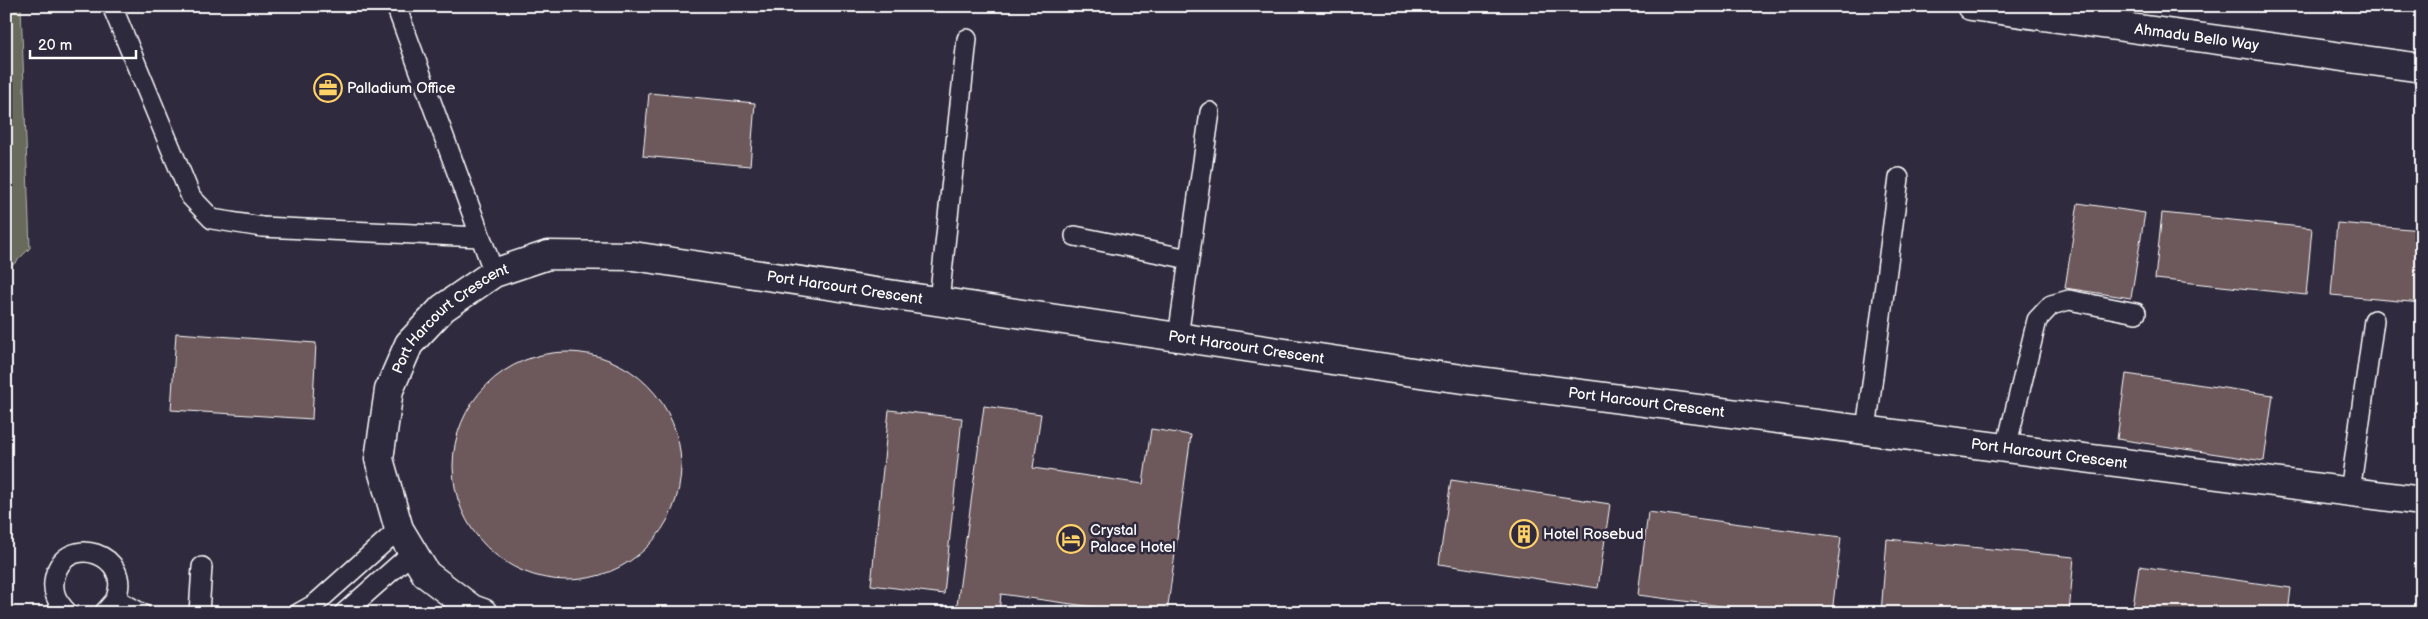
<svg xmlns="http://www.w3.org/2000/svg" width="2428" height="619" font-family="'Balsamiq Sans',sans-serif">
<rect width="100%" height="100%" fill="#2f2a3d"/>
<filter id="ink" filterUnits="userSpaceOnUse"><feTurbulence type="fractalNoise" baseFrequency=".02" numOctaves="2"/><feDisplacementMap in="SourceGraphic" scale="10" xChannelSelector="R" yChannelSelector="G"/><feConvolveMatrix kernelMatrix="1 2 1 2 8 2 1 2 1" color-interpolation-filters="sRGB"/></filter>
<g filter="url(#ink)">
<path fill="#676a5c" stroke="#b3b4ae" d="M6 6H21L30 248 6 272Z"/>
<path fill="#6d595b" stroke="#fff" d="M649 93 755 103 750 166 643 156Z
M2078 203 2145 213 2131 298 2065 288Z
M2162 213 2312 228 2306 295 2155 279Z
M2337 223 2422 230V303L2331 295Z
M176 333 316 343 312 419 171 410Z
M453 466a114 114 0 1 1 228 0a114 114 0 1 1-228 0Z
M2126 374 2273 395 2264 461 2117 439Z
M984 406 1041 414 1033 468 1143 484 1151 429 1191 435 1167 613H1135L1001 594 999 613H956Z
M889 410 962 418 944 594 871 585Z
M1451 480 1610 504 1598 588 1439 564Z
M1648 512 1841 537 1832 613H1775L1638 595Z
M1887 539 2074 557 2069 613H1881Z
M2139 566 2291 588 2288 613H2132Z"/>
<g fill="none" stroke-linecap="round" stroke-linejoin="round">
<defs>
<path id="service" d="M112 6 191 197 212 219 262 227 480 237
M396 6 494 273
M1075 236 1189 259
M939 301 967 39
M1178 337 1210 112
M1866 430 1899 178
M2006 448 2037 320 2051 305 2069 300 2136 313
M2350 492 2374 320
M116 599 141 613
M68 613C57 602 51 592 55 576 66 532 133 554 116 598 114 603 108 608 104 613
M199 613 202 567
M299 613 315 604 399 529
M344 613 413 552"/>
<g id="minor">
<path id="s1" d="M483 613 472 609 426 574 399 529 379 459 389 390 409 344 443 308 494 273 548 255 633 256 1440 376 2422 501"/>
</g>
<g id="primary">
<path id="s2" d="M1971 6 2422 68"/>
</g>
</defs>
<use href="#service" stroke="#fff" stroke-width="22"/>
<use href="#minor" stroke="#fff" stroke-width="31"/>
<use href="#primary" stroke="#fff" stroke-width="31"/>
<use href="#service" stroke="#2f2a3d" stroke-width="19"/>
<use href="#minor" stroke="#2f2a3d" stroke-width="28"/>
<use href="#primary" stroke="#2f2a3d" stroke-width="28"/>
</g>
</g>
<defs>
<symbol id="office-ring" viewBox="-11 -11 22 22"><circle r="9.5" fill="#2f2a3d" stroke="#ffd166" stroke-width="1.5"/><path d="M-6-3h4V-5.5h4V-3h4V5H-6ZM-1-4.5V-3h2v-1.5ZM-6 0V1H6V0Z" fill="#ffd166"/></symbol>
<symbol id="building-ring" viewBox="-11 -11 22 22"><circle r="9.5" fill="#2f2a3d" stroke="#ffd166" stroke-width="1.5"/><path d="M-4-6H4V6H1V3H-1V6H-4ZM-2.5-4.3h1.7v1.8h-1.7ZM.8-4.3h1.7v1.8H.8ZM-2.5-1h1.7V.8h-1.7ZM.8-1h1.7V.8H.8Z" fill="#ffd166"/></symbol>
<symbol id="hotel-ring" viewBox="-11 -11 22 22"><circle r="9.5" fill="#2f2a3d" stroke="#ffd166" stroke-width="1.5"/><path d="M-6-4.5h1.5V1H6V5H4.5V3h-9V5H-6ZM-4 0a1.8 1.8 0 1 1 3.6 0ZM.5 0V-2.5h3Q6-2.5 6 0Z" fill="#ffd166"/></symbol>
</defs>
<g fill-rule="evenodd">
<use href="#office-ring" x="312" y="72" width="32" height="32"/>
<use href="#building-ring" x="1508" y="518" width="32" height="32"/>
<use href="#hotel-ring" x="1055" y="523" width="32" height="32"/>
</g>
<g text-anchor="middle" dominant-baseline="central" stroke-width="5" stroke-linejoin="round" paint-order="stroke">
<g font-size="15" fill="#fff" stroke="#2f2a3d">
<text stroke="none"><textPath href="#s2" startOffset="228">Ahmadu Bello Way</textPath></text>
<text stroke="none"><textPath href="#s1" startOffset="782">Port Harcourt Crescent</textPath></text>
<text stroke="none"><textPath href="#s1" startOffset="362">Port Harcourt Crescent</textPath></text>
<text stroke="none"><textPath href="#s1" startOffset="1188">Port Harcourt Crescent</textPath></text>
<text stroke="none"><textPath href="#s1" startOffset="1592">Port Harcourt Crescent</textPath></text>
<text stroke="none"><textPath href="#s1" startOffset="1998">Port Harcourt Crescent</textPath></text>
</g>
<g font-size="15" fill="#fff" stroke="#2f2a3d" text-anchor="start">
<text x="347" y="88">Palladium Office</text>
<text x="1090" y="530">Crystal<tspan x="1090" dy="17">Palace Hotel</tspan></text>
<text x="1543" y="534">Hotel Rosebud</text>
</g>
</g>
<rect width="2428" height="619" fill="none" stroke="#2f2a3d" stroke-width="25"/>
<rect x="12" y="12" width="2403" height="594" fill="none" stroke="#fff" stroke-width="2" filter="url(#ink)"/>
<path d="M30 50v8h106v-8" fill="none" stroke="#ffffff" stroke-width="2.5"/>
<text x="38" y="50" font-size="15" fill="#ffffff" stroke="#2f2a3d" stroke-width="4" paint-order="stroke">20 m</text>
</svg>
